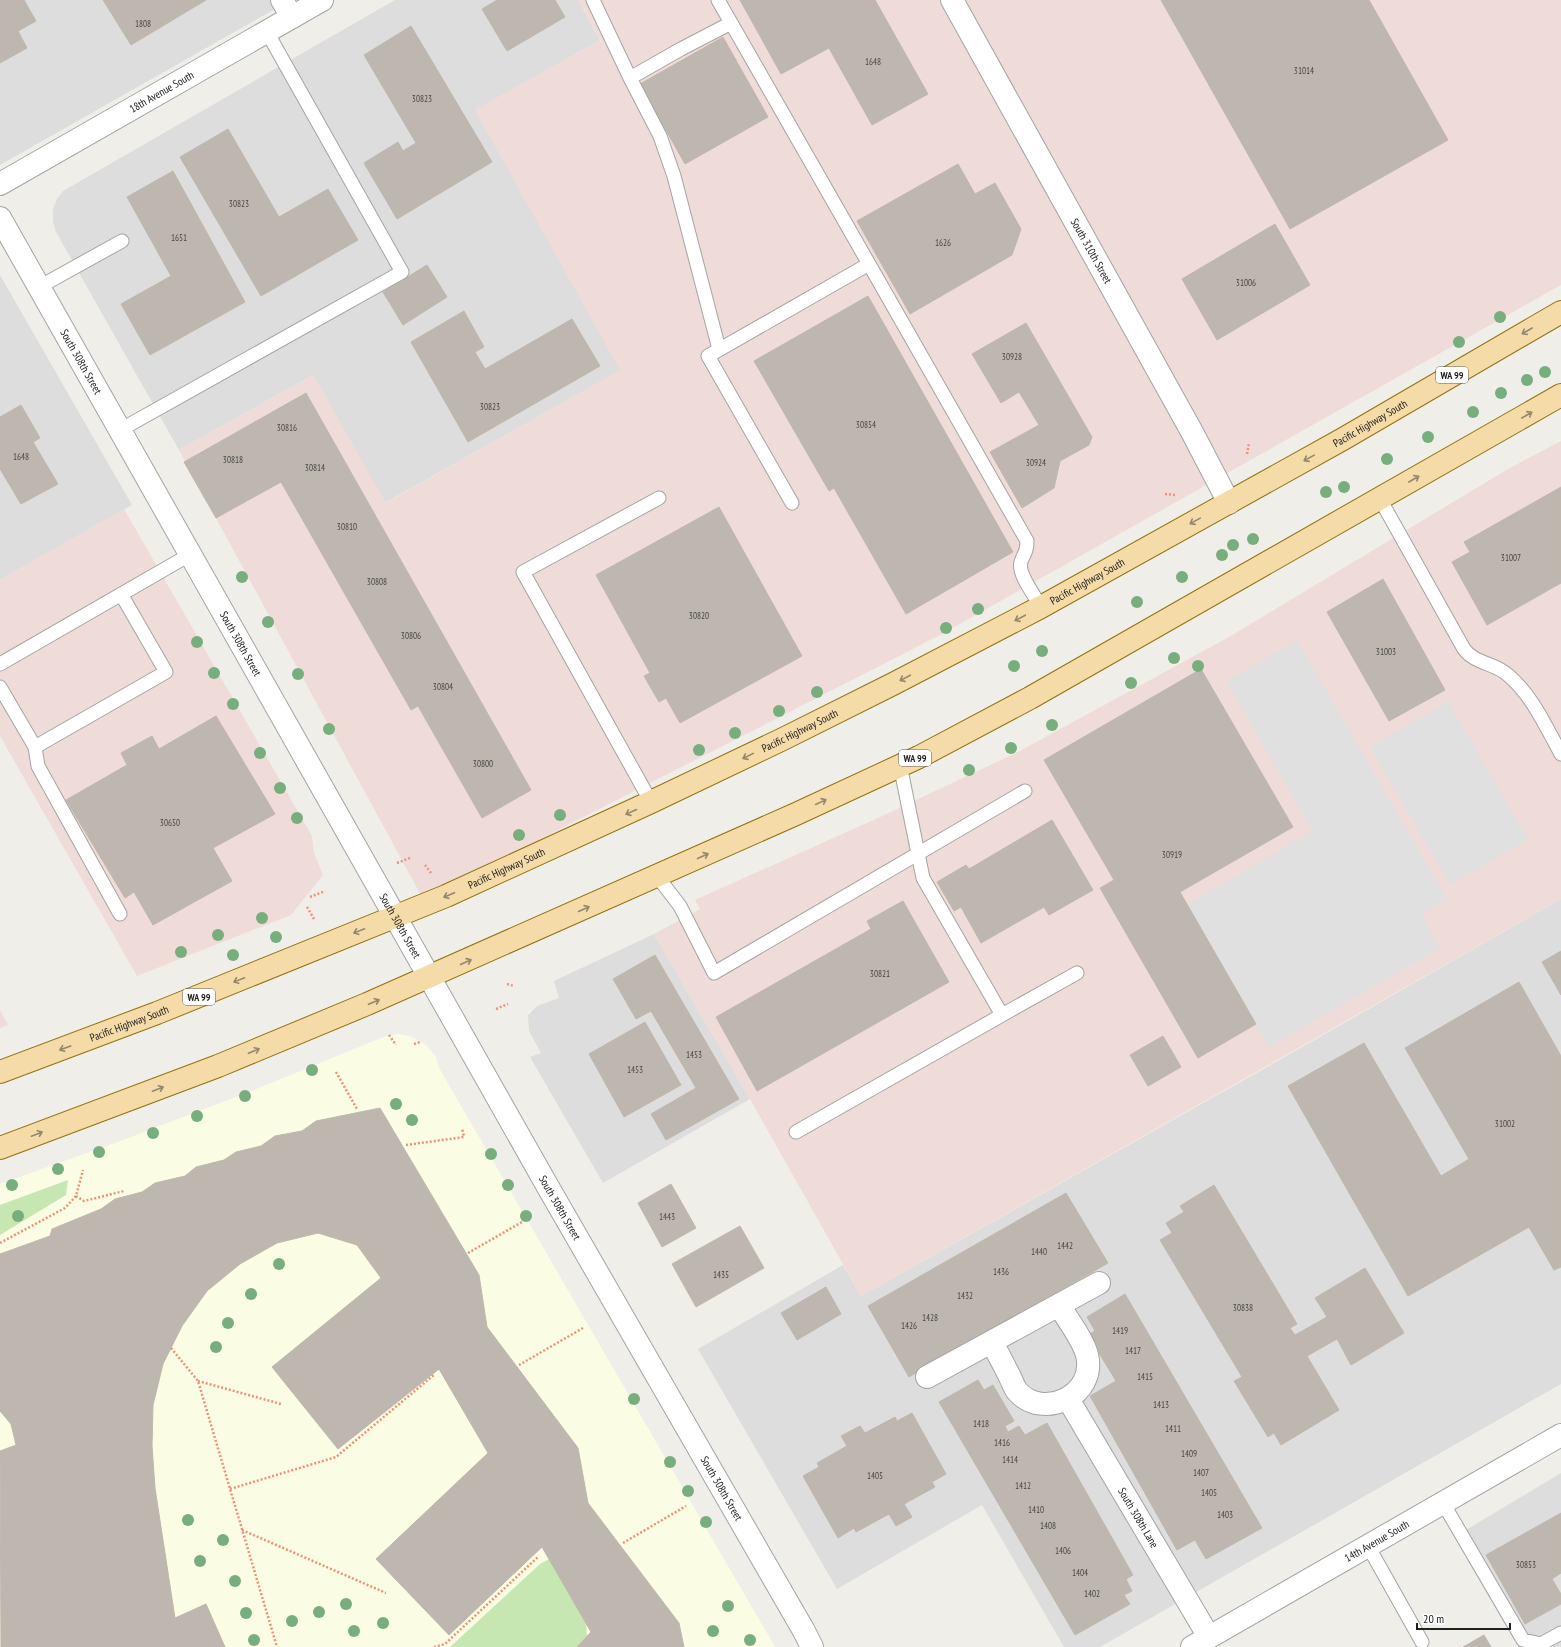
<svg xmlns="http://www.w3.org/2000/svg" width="1561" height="1647" font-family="'PT Sans Narrow',sans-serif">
<rect width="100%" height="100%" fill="#f0eee8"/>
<path fill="#dedddd" d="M0 0H291L0 165Z
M395 0H578L600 40 476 110 621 370 385 503 313 375 179 450 56 232 53 222V209L57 199 63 191Z
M0 275 132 505 0 580Z
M1561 899V1384L1100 1647H1064L982 1505 837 1589 698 1349 843 1265 861 1296 1267 1067Z
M654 934 750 1099 603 1183 530 1057 541 1053 529 1031 528 1015 537 1006 559 998 554 981Z
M1561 1473V1647H1518L1454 1537Z"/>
<path fill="#efdcd8" d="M578 0H1561V285L942 634 423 899 179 450 313 375 386 503 620 370 475 110 600 40Z
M1561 441V899L861 1296 750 1099 654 934 700 909 695 900 878 818 1018 752 1229 637 1508 469Z
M124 509 312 836 314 853 323 875 291 915 137 976 0 736V580Z
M0 1010 8 1025 0 1028Z"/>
<path fill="#fafde4" d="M398 1034 410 1036 420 1041 429 1048 436 1057 439 1068 775 1647H0V1184L123 1140 249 1092 386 1036Z"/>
<path fill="#c6e6b2" d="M68 1180 66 1195 0 1235V1205Z
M549 1559 586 1623 587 1636 577 1647H450L540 1564Z"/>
<path fill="#e0e0e0" d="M1297 640 1447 899 1421 914 1440 948 1269 1047 1187 905 1313 831 1226 681Z
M1448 701 1528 839 1450 885 1370 747Z"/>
<path fill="#bdb7b0" stroke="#c1b7ab" d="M0 0H24L36 21 18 31 27 48 0 63Z
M103 0H206L131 45Z
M497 0H555L565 17 507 51 482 9Z
M740 0H875L928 94 872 125 829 48 781 74Z
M1161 0H1369L1448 140 1290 229Z
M411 26 492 162 397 219 364 163 398 142 403 151 416 143 364 55Z
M723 37 768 117 685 164 640 84Z
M228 129 279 217 328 189 358 240 261 296 180 157Z
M958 164 975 194 995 183 1021 229 1012 255 910 314 857 221Z
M173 171 245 302 150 355 121 304 171 276 127 197Z
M1275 224 1310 285 1217 340 1182 279Z
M427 265 447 297 403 325 383 292Z
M868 296 1013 552 906 614 834 488 829 491 754 361Z
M464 311 484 347 475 352 485 369 572 319 600 366 468 442 411 342Z
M1026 323 1092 437 1089 445 1060 461 1054 488 1022 508 990 452 1039 425 1019 392 1001 403 972 354Z
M306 393 531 790 482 818 418 706 411 710 281 482 216 518 184 462Z
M21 405 40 438 33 442 58 484 21 504 0 469V417Z
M1561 487V583L1487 625 1452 562 1470 552 1464 542Z
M719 507 802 656 680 723 666 698 659 702 644 676 650 673 596 575Z
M1383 579 1445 690 1389 721 1327 612Z
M1201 669 1293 827 1180 892 1256 1024 1198 1058 1100 888 1114 880 1044 760Z
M216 716 275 814 213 848 232 881 153 925 134 892 125 898 66 800 127 765 121 753 152 736 159 749Z
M1052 820 1093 890 1049 915 1044 907 981 943 961 907 954 911 937 882 966 865 969 869Z
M903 901 949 982 757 1091 716 1017 871 929 867 921Z
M1561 951V995L1542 962Z
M655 955 739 1099 666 1140 651 1114 696 1088 651 1011 636 1019 613 979Z
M1519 982 1561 1056V1267L1554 1270 1529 1227 1408 1296 1288 1086 1364 1043 1441 1176 1469 1159 1405 1048Z
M645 1022 681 1085 624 1117 589 1054Z
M1163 1036 1181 1067 1148 1086 1130 1055Z
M380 1108 479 1275 487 1327 578 1448 588 1503 679 1623 684 1647H577L591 1632 542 1547 449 1635 376 1559 488 1453 439 1369 338 1449 272 1367 381 1278 357 1245 318 1233 277 1243 240 1264 207 1291 182 1326 163 1364 153 1405 152 1446 155 1488 175 1618 206 1604 225 1647H1L0 1451 16 1445 11 1424 0 1411V1254L50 1236 52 1229 101 1209 115 1199 142 1192 155 1183 185 1176 196 1167 224 1160 236 1152 261 1146 275 1136 302 1131 316 1121Z
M671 1184 696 1228 662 1247 638 1203Z
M1214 1185 1297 1324 1290 1328 1295 1335 1327 1317 1315 1298 1365 1268 1404 1333 1351 1365 1337 1339 1307 1356 1339 1410 1281 1445 1274 1433 1268 1437 1234 1381 1242 1377 1160 1240 1172 1233 1166 1223 1184 1212 1180 1206Z
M1066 1193 1108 1263 909 1377 868 1306Z
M740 1226 764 1268 696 1307 672 1264Z
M826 1287 841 1314 797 1340 781 1313Z
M1125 1294 1262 1528 1206 1559 1195 1540 1177 1550 1090 1396 1116 1381 1088 1335 1095 1331 1087 1317Z
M978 1380 984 1390 993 1385 1014 1421 1005 1426 1008 1432 1019 1426 1025 1435 1047 1423 1133 1575 1126 1579 1132 1591 1124 1595 1130 1604 1075 1635 939 1402Z
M912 1413 946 1474 932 1482 935 1487 904 1504 912 1517 896 1526 889 1514 856 1532 854 1528 838 1538 803 1476 819 1467 817 1463 847 1446 841 1436 860 1426 865 1433 895 1417 897 1421Z
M1561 1513V1573L1552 1579 1561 1594V1604L1525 1624 1486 1555Z
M1484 1635 1491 1647H1463Z"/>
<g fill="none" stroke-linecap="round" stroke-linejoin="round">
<defs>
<path id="service" d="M593 0 630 78 660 136 674 176 719 349
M718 0 869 264
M630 78 681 49 731 23
M39 287 122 241
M120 430 402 272 267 32
M1380 499 1464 649C1475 664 1495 663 1508 675 1532 695 1546 727 1561 754
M792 503 708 356 869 264 1027 541C1027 554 1024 552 1021 562 1017 573 1035 596 1041 607
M0 664 191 554
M0 687 35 747 166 672 121 594
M35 747 38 766 120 914
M651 802 523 572 659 498
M657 876 680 906 714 973 1025 791
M1002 1015 1077 973
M796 1132 1002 1015 923 878 900 765
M1443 1503 1523 1640 1541 1644 1561 1633
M1368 1546 1422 1642"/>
<g id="minor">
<path d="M282 0 292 17"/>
<path id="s1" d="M952 0 1192 432 1229 503"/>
<path id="s2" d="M0 184 322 0"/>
<path d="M992 1342C998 1354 1004 1365 1010 1377 1012 1381 1014 1387 1017 1391 1043 1421 1097 1395 1087 1355 1083 1339 1067 1319 1059 1305"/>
<path d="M927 1377 1099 1283"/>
<path id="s3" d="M1068 1399 1209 1637"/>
</g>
<g id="tertiary">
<path id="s4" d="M0 218 548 1187 804 1631 812 1647"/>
<path id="s5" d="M1192 1647 1561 1435"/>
</g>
<g id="primary">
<path id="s6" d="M0 1072 157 1013 446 896 651 802 783 739 893 684 1041 607 1343 439 1561 312"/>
<path d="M0 1148 218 1066 367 1004 796 814 919 757 1030 698 1561 395"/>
</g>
</defs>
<use href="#service" stroke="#a4a4a4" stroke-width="15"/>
<use href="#minor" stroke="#a4a4a4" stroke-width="24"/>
<use href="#tertiary" stroke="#a4a4a4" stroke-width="24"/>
<use href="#primary" stroke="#90710c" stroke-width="24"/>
<path stroke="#ef9179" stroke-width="2.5" stroke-dasharray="2 2" stroke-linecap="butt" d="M1247 454 1249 443
M1165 494 1176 495
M397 863 410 858
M425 865 431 873
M310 897 325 891
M307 907 314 919
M507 984 514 986
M496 1009 508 1004
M389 1035 396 1045
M414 1044 420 1042
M336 1072 357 1109
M406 1145 464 1137 462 1128
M76 1196 84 1201 124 1191
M0 1243 65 1208 76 1196 83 1170
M468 1253 522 1222
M171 1348 198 1381 277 1647
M519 1365 583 1328
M198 1381 281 1404
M230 1489 336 1457 435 1374
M242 1530 386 1593
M623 1543 686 1506
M434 1647 445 1644 539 1556"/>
<use href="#service" stroke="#fff" stroke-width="13"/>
<use href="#minor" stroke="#fff" stroke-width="22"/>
<use href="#tertiary" stroke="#fff" stroke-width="22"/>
<use href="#primary" stroke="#f5dba8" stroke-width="22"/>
</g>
<g fill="#78ad7e">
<circle cx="1500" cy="317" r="6"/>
<circle cx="1459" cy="342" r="6"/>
<circle cx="1545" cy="372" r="6"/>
<circle cx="1527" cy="380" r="6"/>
<circle cx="1501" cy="393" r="6"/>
<circle cx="1473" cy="412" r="6"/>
<circle cx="1428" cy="437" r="6"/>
<circle cx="1387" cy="459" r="6"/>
<circle cx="1344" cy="487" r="6"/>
<circle cx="1326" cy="492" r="6"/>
<circle cx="1253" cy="539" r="6"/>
<circle cx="1233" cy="545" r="6"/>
<circle cx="1222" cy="555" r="6"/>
<circle cx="242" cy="577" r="6"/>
<circle cx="1182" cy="577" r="6"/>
<circle cx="1137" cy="602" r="6"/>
<circle cx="978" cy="609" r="6"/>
<circle cx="268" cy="622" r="6"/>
<circle cx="946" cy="628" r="6"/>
<circle cx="197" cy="642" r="6"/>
<circle cx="1042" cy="651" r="6"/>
<circle cx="1174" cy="658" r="6"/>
<circle cx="1014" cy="666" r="6"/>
<circle cx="1198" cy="666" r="6"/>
<circle cx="214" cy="673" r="6"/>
<circle cx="298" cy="674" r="6"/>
<circle cx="1131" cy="683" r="6"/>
<circle cx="817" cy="692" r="6"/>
<circle cx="233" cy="704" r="6"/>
<circle cx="779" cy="711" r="6"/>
<circle cx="1052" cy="725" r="6"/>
<circle cx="329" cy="729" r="6"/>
<circle cx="735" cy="733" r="6"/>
<circle cx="1011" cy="748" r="6"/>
<circle cx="699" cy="750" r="6"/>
<circle cx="260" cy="753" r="6"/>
<circle cx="969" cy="770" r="6"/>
<circle cx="280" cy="788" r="6"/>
<circle cx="560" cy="815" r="6"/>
<circle cx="297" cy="818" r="6"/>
<circle cx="519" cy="835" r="6"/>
<circle cx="262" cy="918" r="6"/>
<circle cx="218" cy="935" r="6"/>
<circle cx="276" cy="937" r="6"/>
<circle cx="181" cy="952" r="6"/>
<circle cx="233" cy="955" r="6"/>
<circle cx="312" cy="1070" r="6"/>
<circle cx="245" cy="1096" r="6"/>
<circle cx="396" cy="1104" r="6"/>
<circle cx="197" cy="1116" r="6"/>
<circle cx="412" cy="1120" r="6"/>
<circle cx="153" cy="1133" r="6"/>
<circle cx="99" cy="1152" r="6"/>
<circle cx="491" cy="1154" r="6"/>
<circle cx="58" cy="1169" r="6"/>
<circle cx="12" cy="1185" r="6"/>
<circle cx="508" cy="1185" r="6"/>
<circle cx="18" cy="1216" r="6"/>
<circle cx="526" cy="1216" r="6"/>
<circle cx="279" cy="1264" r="6"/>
<circle cx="251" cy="1294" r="6"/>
<circle cx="228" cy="1323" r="6"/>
<circle cx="216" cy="1347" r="6"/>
<circle cx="634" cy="1399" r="6"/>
<circle cx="670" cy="1462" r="6"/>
<circle cx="688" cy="1491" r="6"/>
<circle cx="188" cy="1520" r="6"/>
<circle cx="706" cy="1522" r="6"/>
<circle cx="223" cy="1540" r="6"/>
<circle cx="200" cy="1561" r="6"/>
<circle cx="235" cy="1581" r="6"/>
<circle cx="346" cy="1604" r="6"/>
<circle cx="728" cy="1606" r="6"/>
<circle cx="319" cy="1612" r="6"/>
<circle cx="246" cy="1613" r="6"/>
<circle cx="292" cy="1621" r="6"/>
<circle cx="383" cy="1623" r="6"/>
<circle cx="354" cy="1631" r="6"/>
<circle cx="713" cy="1631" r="6"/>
<circle cx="254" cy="1640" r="6"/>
<circle cx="750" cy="1640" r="6"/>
</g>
<defs><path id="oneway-shaft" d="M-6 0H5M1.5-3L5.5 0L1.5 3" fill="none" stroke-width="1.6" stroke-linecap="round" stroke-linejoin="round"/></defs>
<g stroke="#95876b">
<use href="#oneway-shaft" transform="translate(1527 331) rotate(150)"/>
<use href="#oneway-shaft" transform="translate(1527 415) rotate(-30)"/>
<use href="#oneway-shaft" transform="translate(1309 458) rotate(151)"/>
<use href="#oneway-shaft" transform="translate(1414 479) rotate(-30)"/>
<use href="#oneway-shaft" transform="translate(1195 521) rotate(151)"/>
<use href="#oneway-shaft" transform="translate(1020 618) rotate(152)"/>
<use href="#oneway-shaft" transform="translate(905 678) rotate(152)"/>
<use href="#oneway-shaft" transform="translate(748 756) rotate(154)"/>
<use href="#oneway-shaft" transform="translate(821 802) rotate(-25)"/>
<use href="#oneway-shaft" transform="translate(631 812) rotate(155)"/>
<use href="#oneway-shaft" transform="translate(703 856) rotate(-24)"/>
<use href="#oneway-shaft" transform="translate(449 895) rotate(157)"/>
<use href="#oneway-shaft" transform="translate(584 909) rotate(-24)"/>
<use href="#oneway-shaft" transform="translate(359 931) rotate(158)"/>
<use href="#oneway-shaft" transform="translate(466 962) rotate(-24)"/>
<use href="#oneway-shaft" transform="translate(239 980) rotate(158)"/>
<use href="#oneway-shaft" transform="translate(374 1002) rotate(-23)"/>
<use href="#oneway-shaft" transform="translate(65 1048) rotate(160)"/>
<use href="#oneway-shaft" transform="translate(254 1051) rotate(-23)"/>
<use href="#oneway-shaft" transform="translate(158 1089) rotate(-21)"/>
<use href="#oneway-shaft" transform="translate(37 1134) rotate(-21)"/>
</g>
<g text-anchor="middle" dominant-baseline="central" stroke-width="3" stroke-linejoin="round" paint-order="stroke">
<g font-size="9" fill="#474644">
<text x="143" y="23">1808</text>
<text x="873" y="61">1648</text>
<text x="1304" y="70">31014</text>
<text x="422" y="98">30823</text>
<text x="239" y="203">30823</text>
<text x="179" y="237">1651</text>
<text x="943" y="242">1626</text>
<text x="1246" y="282">31006</text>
<text x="1012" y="356">30928</text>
<text x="490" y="406">30823</text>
<text x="866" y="424">30854</text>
<text x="287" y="427">30816</text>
<text x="21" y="456">1648</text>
<text x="233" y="459">30818</text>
<text x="1036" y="462">30924</text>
<text x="315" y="467">30814</text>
<text x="347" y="526">30810</text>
<text x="1511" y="557">31007</text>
<text x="377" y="581">30808</text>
<text x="699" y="615">30820</text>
<text x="411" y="635">30806</text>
<text x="1386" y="651">31003</text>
<text x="443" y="686">30804</text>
<text x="483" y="763">30800</text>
<text x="170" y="822">30650</text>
<text x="1172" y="854">30919</text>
<text x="880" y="973">30821</text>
<text x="694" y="1054">1453</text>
<text x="635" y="1069">1453</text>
<text x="1505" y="1123">31002</text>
<text x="667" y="1216">1443</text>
<text x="1065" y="1245">1442</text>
<text x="1039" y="1251">1440</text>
<text x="1001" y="1271">1436</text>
<text x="721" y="1274">1435</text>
<text x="965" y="1295">1432</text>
<text x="1243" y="1307">30838</text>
<text x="930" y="1317">1428</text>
<text x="909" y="1325">1426</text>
<text x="1120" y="1330">1419</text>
<text x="1133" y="1350">1417</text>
<text x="1145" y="1376">1415</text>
<text x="1161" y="1404">1413</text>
<text x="981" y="1423">1418</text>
<text x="1173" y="1428">1411</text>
<text x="1002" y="1442">1416</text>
<text x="1189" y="1453">1409</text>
<text x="1010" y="1459">1414</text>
<text x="1201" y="1472">1407</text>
<text x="875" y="1475">1405</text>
<text x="1023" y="1485">1412</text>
<text x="1209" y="1492">1405</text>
<text x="1036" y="1509">1410</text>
<text x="1225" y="1514">1403</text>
<text x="1048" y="1525">1408</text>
<text x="1063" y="1550">1406</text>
<text x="1526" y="1564">30853</text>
<text x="1080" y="1572">1404</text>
<text x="1092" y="1593">1402</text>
</g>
<g fill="#fff" stroke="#636363" stroke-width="1">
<rect x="1436" y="367" width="32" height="16" rx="3"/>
<rect x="899" y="750" width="32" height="16" rx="3"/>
<rect x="183" y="989" width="32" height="16" rx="3"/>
</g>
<g font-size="10" font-weight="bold" fill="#202020">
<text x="1452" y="375">WA 99</text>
<text x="915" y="758">WA 99</text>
<text x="199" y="997">WA 99</text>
</g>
<g font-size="11" fill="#202020" stroke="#fff">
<text stroke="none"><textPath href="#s2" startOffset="186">18th Avenue South</textPath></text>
<text stroke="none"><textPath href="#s1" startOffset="287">South 310th Street</textPath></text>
<text stroke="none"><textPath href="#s4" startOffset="165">South 308th Street</textPath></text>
<text stroke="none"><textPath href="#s6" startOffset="1518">Pacific Highway South</textPath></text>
<text stroke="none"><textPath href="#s6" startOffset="1194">Pacific Highway South</textPath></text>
<text stroke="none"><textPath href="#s4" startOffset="489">South 308th Street</textPath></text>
<text stroke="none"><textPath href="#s6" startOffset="870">Pacific Highway South</textPath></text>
<text stroke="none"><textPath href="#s6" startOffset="546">Pacific Highway South</textPath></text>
<text stroke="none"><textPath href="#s4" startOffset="813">South 308th Street</textPath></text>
<text stroke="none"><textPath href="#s6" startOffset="138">Pacific Highway South</textPath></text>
<text stroke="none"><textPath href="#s4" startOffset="1137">South 308th Street</textPath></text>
<text stroke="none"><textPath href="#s4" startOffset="1461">South 308th Street</textPath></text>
<text stroke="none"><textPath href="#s3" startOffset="138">South 308th Lane</textPath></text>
<text stroke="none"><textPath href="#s5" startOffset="213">14th Avenue South</textPath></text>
</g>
</g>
<path d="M1417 1623v6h93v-6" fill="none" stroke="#202020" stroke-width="2"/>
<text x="1423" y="1623" font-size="12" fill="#202020" stroke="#ffffff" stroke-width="3" paint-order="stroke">20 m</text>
</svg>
